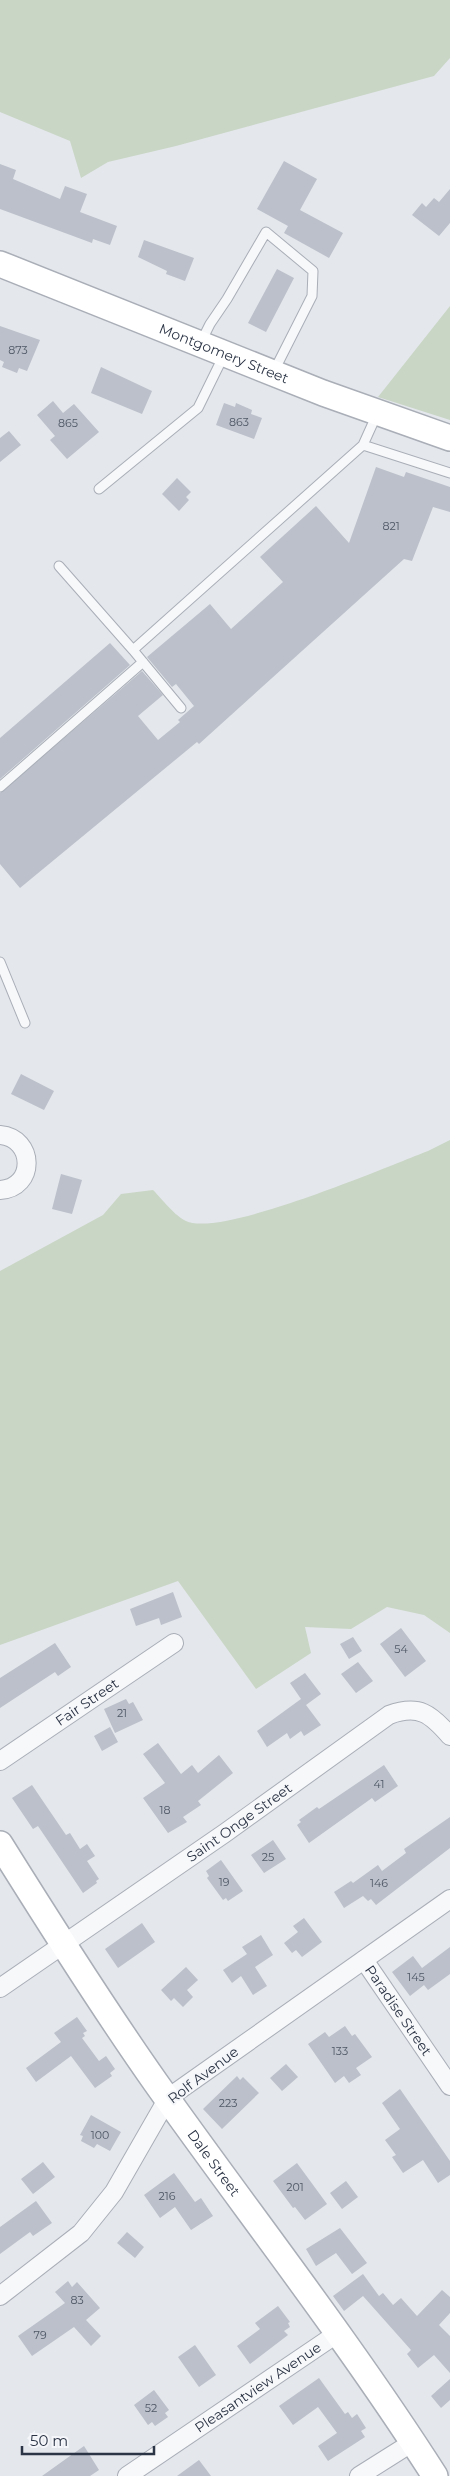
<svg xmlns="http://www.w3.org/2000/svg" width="450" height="2476" font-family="Montserrat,sans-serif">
<rect width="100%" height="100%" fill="#e4e7ec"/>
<path fill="#c9d6c5" d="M0 0H450V58L434 76 176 146 108 162 81 178 70 141 0 112Z
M450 306V420L378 397Z
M450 1140V1633L424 1615 387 1607 351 1629 305 1627 311 1653 256 1689 178 1581 0 1645V1271L103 1215 121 1194 153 1190C161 1198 176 1217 186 1221 221 1238 386 1167 428 1151Z"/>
<path fill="#bbc0ca" d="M284 161 317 179 300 210 343 233 329 258 284 233 288 226 257 209Z
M0 164 16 170 13 179 60 199 65 186 87 194 80 212 117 226 110 245 93 239 92 243 0 209Z
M450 189V223L439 236 412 215 422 203 426 207 434 198 439 202Z
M144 240 194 258 185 281 166 274 167 271 138 257Z
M277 269 294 278 266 332 248 323Z
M0 326 40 340 27 371 19 368 17 373 2 367 4 362 0 360Z
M101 367 152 391 142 414 91 393Z
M53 401 63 413 74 404 99 432 67 459 50 440 55 436 37 415Z
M224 403 235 407 236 403 252 410 251 414 262 418 254 439 216 425Z
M9 431 21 445 0 462V438Z
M376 467 404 477 406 472 450 487V512L433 507 412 561 404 559 199 744 197 742 20 888 0 864V793L142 671 163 695 138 716 158 740 180 722 178 720 194 706 176 684 172 687 147 657 210 604 231 629 283 582 260 557 316 506 349 543Z
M177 478 191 492 186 497 189 500 179 511 162 494Z
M110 643 130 665 0 779V738Z
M21 1074 54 1091 44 1110 11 1094Z
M61 1174 82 1180 72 1214 52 1209Z
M173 1592 182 1617 161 1625 159 1618 136 1626 130 1609Z
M401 1628 426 1661 405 1677 380 1644Z
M353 1637 362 1651 349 1659 340 1644Z
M55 1643 71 1667 58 1676 55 1672 0 1708V1678Z
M358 1662 373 1681 356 1693 341 1674Z
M305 1673 321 1694 306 1705 321 1725 304 1736 301 1731 290 1739 287 1733 267 1747 257 1731 301 1699 290 1683Z
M126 1699 129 1704 133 1702 143 1720 115 1733 104 1709Z
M110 1727 118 1742 102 1751 94 1736Z
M158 1743 181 1774 192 1765 198 1773 219 1755 233 1773 198 1801 201 1805 183 1817 187 1822 168 1833 143 1798 165 1783 143 1754Z
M384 1765 398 1786 375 1802 372 1798 309 1843 297 1825 301 1822 299 1820 317 1807 319 1809Z
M32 1785 66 1835 70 1833 80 1849 87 1844 95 1856 87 1861 99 1879 96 1881 97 1883 83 1893 38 1826 33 1829 12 1798Z
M450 1817V1848L376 1905 371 1899 368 1901 363 1896 344 1908 334 1892 351 1881 353 1883 378 1865 382 1871 406 1853 404 1849Z
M273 1840 286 1859 264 1873 251 1855Z
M221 1860 243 1891 228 1901 226 1898 223 1900 207 1878 209 1876 206 1871Z
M304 1918 322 1942 302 1957 296 1950 292 1953 284 1943 298 1932 293 1926Z
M142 1923 155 1942 118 1968 105 1949Z
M261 1935 273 1955 255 1967 267 1986 253 1995 241 1976 232 1983 223 1970 247 1954 242 1947Z
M450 1947V1974L428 1990 424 1985 410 1996 392 1972 413 1956 422 1968Z
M186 1967 198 1980 187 1990 193 1997 183 2007 174 1998 171 2001 161 1990Z
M77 2017 87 2031 83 2033 85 2036 82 2038 99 2061 106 2056 115 2069 110 2073 112 2076 95 2088 71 2056 36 2082 26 2068 61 2042 54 2033Z
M345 2026 352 2036 355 2034 372 2057 356 2068 361 2075 349 2083 344 2076 335 2083 308 2044 325 2032 329 2037Z
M286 2064 298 2077 282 2091 270 2078Z
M237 2076 240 2080 243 2077 259 2093 222 2129 203 2109Z
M400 2089 450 2161V2175L438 2183 423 2160 403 2173 392 2157 396 2155 385 2140 400 2129 382 2103Z
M91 2115 121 2132 110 2151 97 2144 94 2148 81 2141 83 2136 80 2135Z
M43 2162 55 2177 33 2194 21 2179Z
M297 2163 327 2204 305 2220 295 2207 293 2208 273 2181Z
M174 2173 195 2202 201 2198 213 2216 191 2230 175 2207 160 2218 144 2195Z
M346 2181 358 2197 342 2209 330 2193Z
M36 2201 52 2223 33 2236 30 2232 0 2254V2227Z
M340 2228 367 2263 352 2274 336 2253 316 2266 306 2249Z
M127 2232 144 2247 135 2258 117 2243Z
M363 2274 379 2296 383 2293 393 2305 401 2298 417 2316 442 2290 450 2297V2313L439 2325 450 2336V2373L434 2355 418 2368 407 2354 411 2350 363 2296 344 2311 333 2296Z
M68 2281 72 2287 77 2282 100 2308 86 2320 101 2336 91 2346 74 2327 32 2356 18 2336 65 2303 55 2292Z
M278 2306 290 2322 288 2323 290 2327 284 2331 288 2335 250 2364 237 2346 260 2329 255 2323Z
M195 2345 216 2375 199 2387 178 2357Z
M319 2378 345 2414 348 2412 352 2418 357 2414 366 2428 361 2431 365 2437 328 2461 318 2446 337 2433 318 2407 293 2425 279 2406Z
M450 2379V2400L441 2408 431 2396Z
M154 2390 169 2410 165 2413 168 2417 155 2426 152 2422 148 2425 134 2405Z
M84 2446 99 2470 90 2476H42Z
M199 2460 211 2476H177Z"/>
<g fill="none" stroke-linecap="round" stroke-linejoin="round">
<defs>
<path id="lane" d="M201 342 210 324 227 299 266 232 313 271 312 296 273 373
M377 414 363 445 450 473
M99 489 198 408 224 355
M59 566 133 650 363 445
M133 650 181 708
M0 787 143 662
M0 962 25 1023"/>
<g id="street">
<path d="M0 1135C35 1138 36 1188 0 1190"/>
<path id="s1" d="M0 1761 174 1643"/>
<path id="s2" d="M364 1960 450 2086"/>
<path id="s3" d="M0 1988 225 1833 389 1715C419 1704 431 1714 450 1736"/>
<path d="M0 2296 81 2233 114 2192 168 2098 450 1899"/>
<path id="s4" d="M127 2476 338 2333"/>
<path d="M359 2476 413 2442"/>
</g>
<g id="secondary">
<path id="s5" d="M0 264 323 393 450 438"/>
<path id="s6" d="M0 1844C50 1924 101 2005 156 2083 249 2214 348 2340 435 2476"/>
</g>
</defs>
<use href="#lane" stroke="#a9aeb7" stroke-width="11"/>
<use href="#street" stroke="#a9aeb7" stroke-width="20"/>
<use href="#secondary" stroke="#a9aeb7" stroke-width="28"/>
<use href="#lane" stroke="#f7f8fa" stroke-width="9"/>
<use href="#street" stroke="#f7f8fa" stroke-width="18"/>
<use href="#secondary" stroke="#fff" stroke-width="25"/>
</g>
<g text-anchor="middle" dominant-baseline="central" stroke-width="4" stroke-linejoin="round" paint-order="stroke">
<g font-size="11" fill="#4f5766">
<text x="18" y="350">873</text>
<text x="239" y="422">863</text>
<text x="68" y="423">865</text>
<text x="391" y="526">821</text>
<text x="401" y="1649">54</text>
<text x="122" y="1713">21</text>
<text x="379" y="1784">41</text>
<text x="165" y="1810">18</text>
<text x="268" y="1857">25</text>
<text x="224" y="1882">19</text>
<text x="379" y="1883">146</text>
<text x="416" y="1977">145</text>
<text x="340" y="2051">133</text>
<text x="228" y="2103">223</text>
<text x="100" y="2135">100</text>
<text x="295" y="2187">201</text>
<text x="167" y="2196">216</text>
<text x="77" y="2300">83</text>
<text x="40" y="2335">79</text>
<text x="151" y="2408">52</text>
</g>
<g font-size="14" fill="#2b3445" stroke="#f4f6f9">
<text stroke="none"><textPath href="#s5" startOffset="241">Montgomery Street</textPath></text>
<text stroke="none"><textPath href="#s1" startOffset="105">Fair Street</textPath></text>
<text stroke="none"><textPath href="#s3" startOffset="291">Saint Onge Street</textPath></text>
<text stroke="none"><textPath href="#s2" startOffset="61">Paradise Street</textPath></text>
<text transform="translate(203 2075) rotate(-37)">Rolf Avenue</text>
<text stroke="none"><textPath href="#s6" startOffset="384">Dale Street</textPath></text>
<text stroke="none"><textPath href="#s4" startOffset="158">Pleasantview Avenue</textPath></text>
</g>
</g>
<path d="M22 2446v8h132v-8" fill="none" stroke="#2b3445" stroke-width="2.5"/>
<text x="30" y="2446" font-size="15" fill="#2b3445" stroke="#f4f6f9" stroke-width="4" paint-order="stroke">50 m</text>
</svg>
